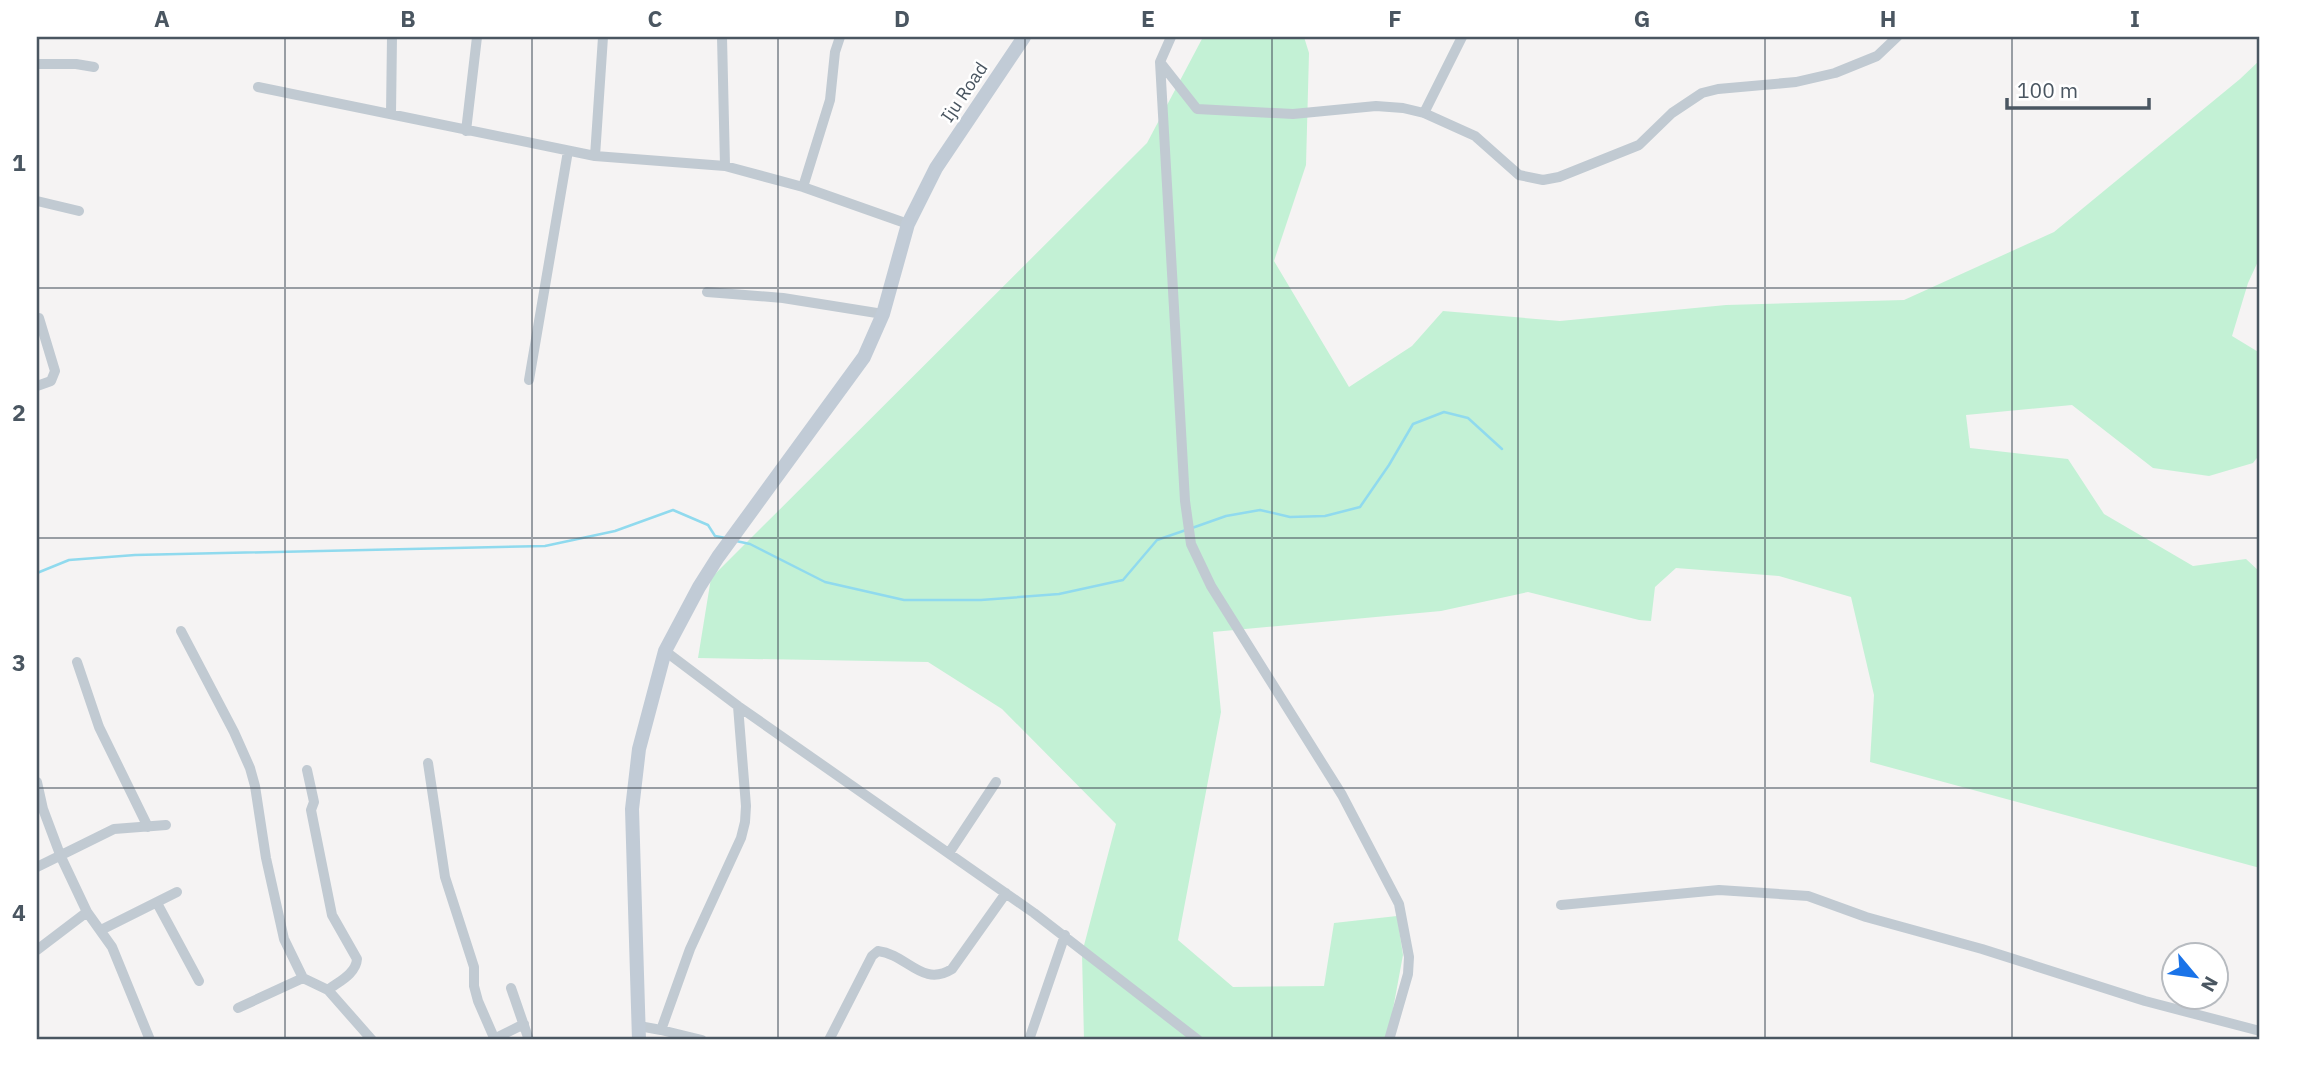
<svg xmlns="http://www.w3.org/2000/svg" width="2297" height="1077" font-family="'IBM Plex Sans',sans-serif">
<rect width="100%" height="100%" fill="#f5f3f3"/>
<path fill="#c3f1d5" d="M1203 37H1304L1309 53 1306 165 1274 261 1349 387 1412 346 1443 311 1560 321 1726 305 1904 300 2054 232 2240 79 2260 60V257L2248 283 2232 336 2260 353V454L2253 463 2209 476 2153 468 2072 405 1966 415 1970 448 2068 459 2104 514 2193 566 2246 559 2260 572V868L1870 762 1874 695 1851 597 1779 576 1676 568 1655 587 1651 621 1639 620 1528 592 1441 611 1213 632 1221 712 1178 940 1233 987 1324 986 1334 923 1397 916 1403 955 1388 1036 1386 1040H1084L1082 953 1116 824 1002 709 928 662 698 658 711 578 1147 143Z"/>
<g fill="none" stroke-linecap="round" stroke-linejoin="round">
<path stroke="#90daee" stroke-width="2.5" d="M1192 528 1226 516 1260 510 1290 517 1325 516 1360 507 1389 465 1413 424 1444 412 1468 418 1502 449
M736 541 750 544 825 582 904 600H981L1059 594 1123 580 1157 540 1186 530
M37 573 69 560 135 555 545 546 615 531 673 510 708 525 715 536 726 538"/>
<path stroke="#c1cad2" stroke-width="10" d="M722 37 725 166
M1171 37 1160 62 1185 501 1191 544 1211 586 1342 795 1399 904 1409 957 1408 974 1389 1040
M1160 62 1197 109 1293 114 1376 106 1403 108 1424 113 1475 136 1519 175 1543 180 1559 177 1639 145 1672 113 1702 93 1718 89 1796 82 1835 73 1877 56 1897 37
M37 64H76L94 67
M258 87 595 156 725 166 803 187 908 224
M1424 113 1462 37
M391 114 392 37
M466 131 477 37
M595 156 603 37
M803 187 830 100 835 52 840 37
M37 201 79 211
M707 292 783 298 883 314
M529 380 568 151
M37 386 51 381 55 371 39 318
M181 631 234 732 250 768 255 786 266 858 284 939 303 978 328 990 372 1040
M665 651 738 706 1034 913 1198 1040
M77 662 99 727 148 827
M428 763 445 877 474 967V986L478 1001 495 1040
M307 770 314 802 311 810 332 915 357 959C356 974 338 982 328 990
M37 782 43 809 61 857 87 912 112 947 150 1040
M949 853 996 782
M37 867 114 829 166 825
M157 903 199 981
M1561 905 1719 890 1808 896 1866 917 1982 949 2145 1001 2260 1031
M101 930 177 892
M37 950 87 912
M511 988 529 1040
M238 1008 303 978
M639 1026 661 1030 690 949 741 838 745 822 746 806 738 706
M661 1030 702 1040
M492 1040 524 1024
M829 1040 872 956 878 951C907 954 922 988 952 969L1006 893
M1029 1040 1065 935"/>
<path stroke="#c1cbd6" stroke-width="14" d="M639 1040 632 809 639 749 665 651 699 587 718 557 864 357 883 314 908 224 936 168 1024 37"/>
</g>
<path fill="none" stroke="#4a5661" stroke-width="2" stroke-opacity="0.55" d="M285 37V1040M532 37V1040M778 37V1040M1025 37V1040M1272 37V1040M1518 37V1040M1765 37V1040M2012 37V1040M37 288H2260M37 538H2260M37 788H2260"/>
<g text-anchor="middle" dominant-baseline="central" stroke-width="5" stroke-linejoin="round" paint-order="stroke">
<g font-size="18" fill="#4a5661" stroke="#fff">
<text transform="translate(964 92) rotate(-56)">Iju Road</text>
</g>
</g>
<rect width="2297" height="1077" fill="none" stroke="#ffffff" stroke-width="77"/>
<g transform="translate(2195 976) rotate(119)"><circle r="33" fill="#ffffff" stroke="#b7bbc0" stroke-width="2"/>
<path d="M0-5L12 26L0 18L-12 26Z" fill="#1a73e8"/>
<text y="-10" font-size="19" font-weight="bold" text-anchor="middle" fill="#4a5661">N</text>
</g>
<path d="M2007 98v10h142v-10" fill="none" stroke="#4a5661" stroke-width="3.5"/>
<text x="2017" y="98" font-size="21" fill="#4a5661" stroke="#ffffff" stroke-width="5" paint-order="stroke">100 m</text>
<rect x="38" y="38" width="2220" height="1000" fill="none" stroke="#4a5661" stroke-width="2.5"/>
<g font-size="23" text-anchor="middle" font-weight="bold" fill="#4a5661">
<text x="162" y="27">A</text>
<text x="408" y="27">B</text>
<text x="655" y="27">C</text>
<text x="902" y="27">D</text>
<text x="1148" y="27">E</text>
<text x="1395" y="27">F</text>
<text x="1642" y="27">G</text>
<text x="1888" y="27">H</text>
<text x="2135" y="27">I</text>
<text x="19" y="171">1</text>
<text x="19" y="421">2</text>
<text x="19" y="671">3</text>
<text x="19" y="921">4</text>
</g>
</svg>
